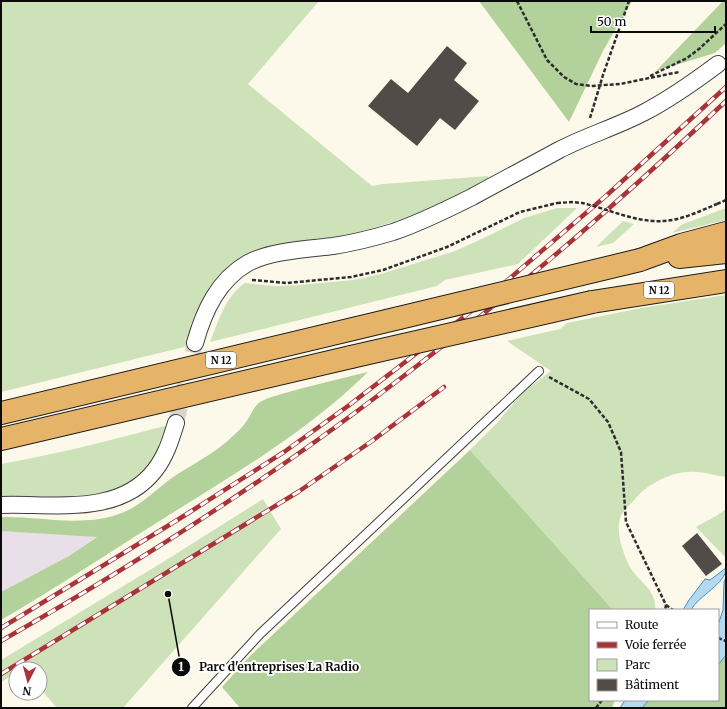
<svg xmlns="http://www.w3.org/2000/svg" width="727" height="709" font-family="Merriweather,serif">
<rect width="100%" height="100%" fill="#fdf9ea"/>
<path fill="#e8dfe9" d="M1 531 98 536 69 556 1 592Z"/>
<path fill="#cee2b9" d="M1 1H319L248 84 372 186 383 184 488 176 489 181 414 216 349 235 319 238 267 248 235 263 223 273 214 282 205 295 196 317 191 343 188 346 1 392Z
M557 208H577L518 264 445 280 437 286 210 342C218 322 226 295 245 283L274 286 300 285 353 280 381 274 455 251 488 236 524 218Z
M726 208V220L672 233 681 225Z
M623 221 634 224 613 243 596 247Z
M726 295V477C716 476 706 472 696 472 675 470 650 482 636 498 632 503 625 508 622 514 613 529 625 562 635 574 645 586 657 593 655 610H613L470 450 498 422 523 392 551 371 507 341 560 329 567 323 641 308Z
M168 425 158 445 159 449 156 458 134 481 108 493 71 498H1V464C57 454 113 440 168 425Z
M263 499 281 529 123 708H57L40 688V669H16V673L1 682V660L163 562Z
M726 509V558L696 527 716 516Z"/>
<path fill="#b3d19a" d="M479 1H632L603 51 569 122Z
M723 1H726V43L715 53 656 71Z
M368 372C309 430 238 472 169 515 113 550 58 587 1 620V592L69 556 97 537 1 531V517C39 516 79 527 116 515 137 509 152 493 169 480 190 465 215 454 234 435 238 431 243 427 246 422 251 416 253 407 260 402 269 397 282 394 292 391 317 384 343 378 368 372Z
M470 450 613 610H590V700H615L612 708H240L222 687 249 657Z
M726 655V708H642L649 700H718V665Z"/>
<path fill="#b5d9ee" stroke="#448dbd" d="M726 568C726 584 699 595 691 610H683L689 600 705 579 710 580Z
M726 577V655L718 665V625L723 610 724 582Z
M625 700H649L642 708H620Z"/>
<path fill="#524c48" d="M447 46 467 63 454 80 479 101 455 130 440 118 417 146 368 106 391 79 408 93Z
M697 533 722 564 706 576 682 546Z"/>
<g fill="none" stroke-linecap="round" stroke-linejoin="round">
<path stroke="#d9d5c9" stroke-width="16" stroke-dasharray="16 8" stroke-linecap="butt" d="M176 423 195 343"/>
<defs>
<path id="service" d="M192 708 260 634 539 371"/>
<path id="minor" d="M195 343C204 311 218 280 248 263 270 251 308 249 333 246 353 243 373 238 393 232 420 223 446 210 472 197 501 181 530 166 559 150 586 136 616 127 643 113 670 99 694 82 718 64
M1 505C52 503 119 517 155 470 166 456 171 439 176 423"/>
<path id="trunk" d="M679 257 726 252
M640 260 681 245 726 233
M592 302 726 281
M1 413 399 318
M1 439 351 357"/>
</defs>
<use href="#service" stroke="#3e3e3e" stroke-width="10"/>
<use href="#minor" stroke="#3e3e3e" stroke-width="18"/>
<use href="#trunk" stroke="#1c1c1c" stroke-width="24"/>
<path stroke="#2d2d2d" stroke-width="2.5" stroke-dasharray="4 2" stroke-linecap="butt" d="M517 1 547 60 564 77 576 84 591 86 620 84 679 72
M650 76 687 58 699 49 726 24
M590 118 603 75 629 1
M717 204 726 200
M252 280 287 283 351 277 383 270 447 247 520 212 557 203
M549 377 589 399 608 422 621 452 626 522 666 605 665 610
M666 605 673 610
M718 638 726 641
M596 708 602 700"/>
<use href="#service" stroke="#fff" stroke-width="8"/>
<use href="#minor" stroke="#fff" stroke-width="16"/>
<use href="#trunk" stroke="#e6b468" stroke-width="22"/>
<defs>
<path id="rail" d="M1 628 179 519 284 452 348 406 474 309 607 195 726 87
M1 641C125 570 246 494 360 409 451 341 541 270 625 194 659 164 693 132 726 101
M1 674 298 492 372 441 444 387"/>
</defs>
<use href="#rail" stroke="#aa3339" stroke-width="4.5"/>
<use href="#rail" stroke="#fff" stroke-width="3" stroke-dasharray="9" stroke-linecap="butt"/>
<defs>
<path id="trunk-bridge" d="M399 318 640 260
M351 357 592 302"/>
</defs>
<use href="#trunk-bridge" stroke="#1c1c1c" stroke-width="24" stroke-linecap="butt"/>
<path stroke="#2d2d2d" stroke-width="2.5" stroke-dasharray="4 2" stroke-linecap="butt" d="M557 203 573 202 582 203C609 209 636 223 664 221 682 220 700 211 717 204"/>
<use href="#trunk-bridge" stroke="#e6b468" stroke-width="22"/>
</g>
<g text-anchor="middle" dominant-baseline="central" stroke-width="4" stroke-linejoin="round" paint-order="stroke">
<g fill="#fff" stroke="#545454" stroke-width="1">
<rect x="644" y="282" width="30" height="16" rx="3"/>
<rect x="206" y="352" width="30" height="16" rx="3"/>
</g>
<g font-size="10" font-weight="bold" fill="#0b0b0b">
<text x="659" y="290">N 12</text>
<text x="221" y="360">N 12</text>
</g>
</g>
<path fill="none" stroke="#0b0b0b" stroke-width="1.5" d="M168 594L181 667"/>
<g fill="#0b0b0b" stroke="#fff" stroke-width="1.5">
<circle cx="168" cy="594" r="4"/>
<circle cx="181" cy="667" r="10"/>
</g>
<g font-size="12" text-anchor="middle" font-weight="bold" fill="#fff">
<text x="181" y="671">1</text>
</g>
<g font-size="12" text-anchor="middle" font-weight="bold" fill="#0b0b0b" stroke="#fff" stroke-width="4" stroke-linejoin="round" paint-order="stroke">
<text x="279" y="671">Parc d'entreprises La Radio</text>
</g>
<rect width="727" height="709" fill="none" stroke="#0b0b0b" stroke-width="4"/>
<rect x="589" y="609" width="130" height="92" fill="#ffffff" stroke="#9d9d9d"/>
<rect x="597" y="622" width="20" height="6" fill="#ffffff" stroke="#9d9d9d"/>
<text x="625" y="629" font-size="12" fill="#0b0b0b">Route</text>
<rect x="597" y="642" width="20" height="6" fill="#aa3339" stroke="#9d9d9d"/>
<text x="625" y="649" font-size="12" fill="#0b0b0b">Voie ferrée</text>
<rect x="597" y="659" width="20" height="12" fill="#cee2b9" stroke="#9d9d9d"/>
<text x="625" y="669" font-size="12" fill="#0b0b0b">Parc</text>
<rect x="597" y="679" width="20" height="12" fill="#524c48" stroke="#9d9d9d"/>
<text x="625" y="689" font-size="12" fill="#0b0b0b">Bâtiment</text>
<g transform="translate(28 681) rotate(186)"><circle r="19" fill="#ffffff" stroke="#9d9d9d"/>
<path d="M0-3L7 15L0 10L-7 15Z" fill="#aa3339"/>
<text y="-6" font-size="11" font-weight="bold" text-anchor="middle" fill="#0b0b0b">N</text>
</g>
<path d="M591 26v6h124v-6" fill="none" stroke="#0b0b0b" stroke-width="2"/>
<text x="597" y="26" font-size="12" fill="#0b0b0b" stroke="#ffffff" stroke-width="3" paint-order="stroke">50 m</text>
</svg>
